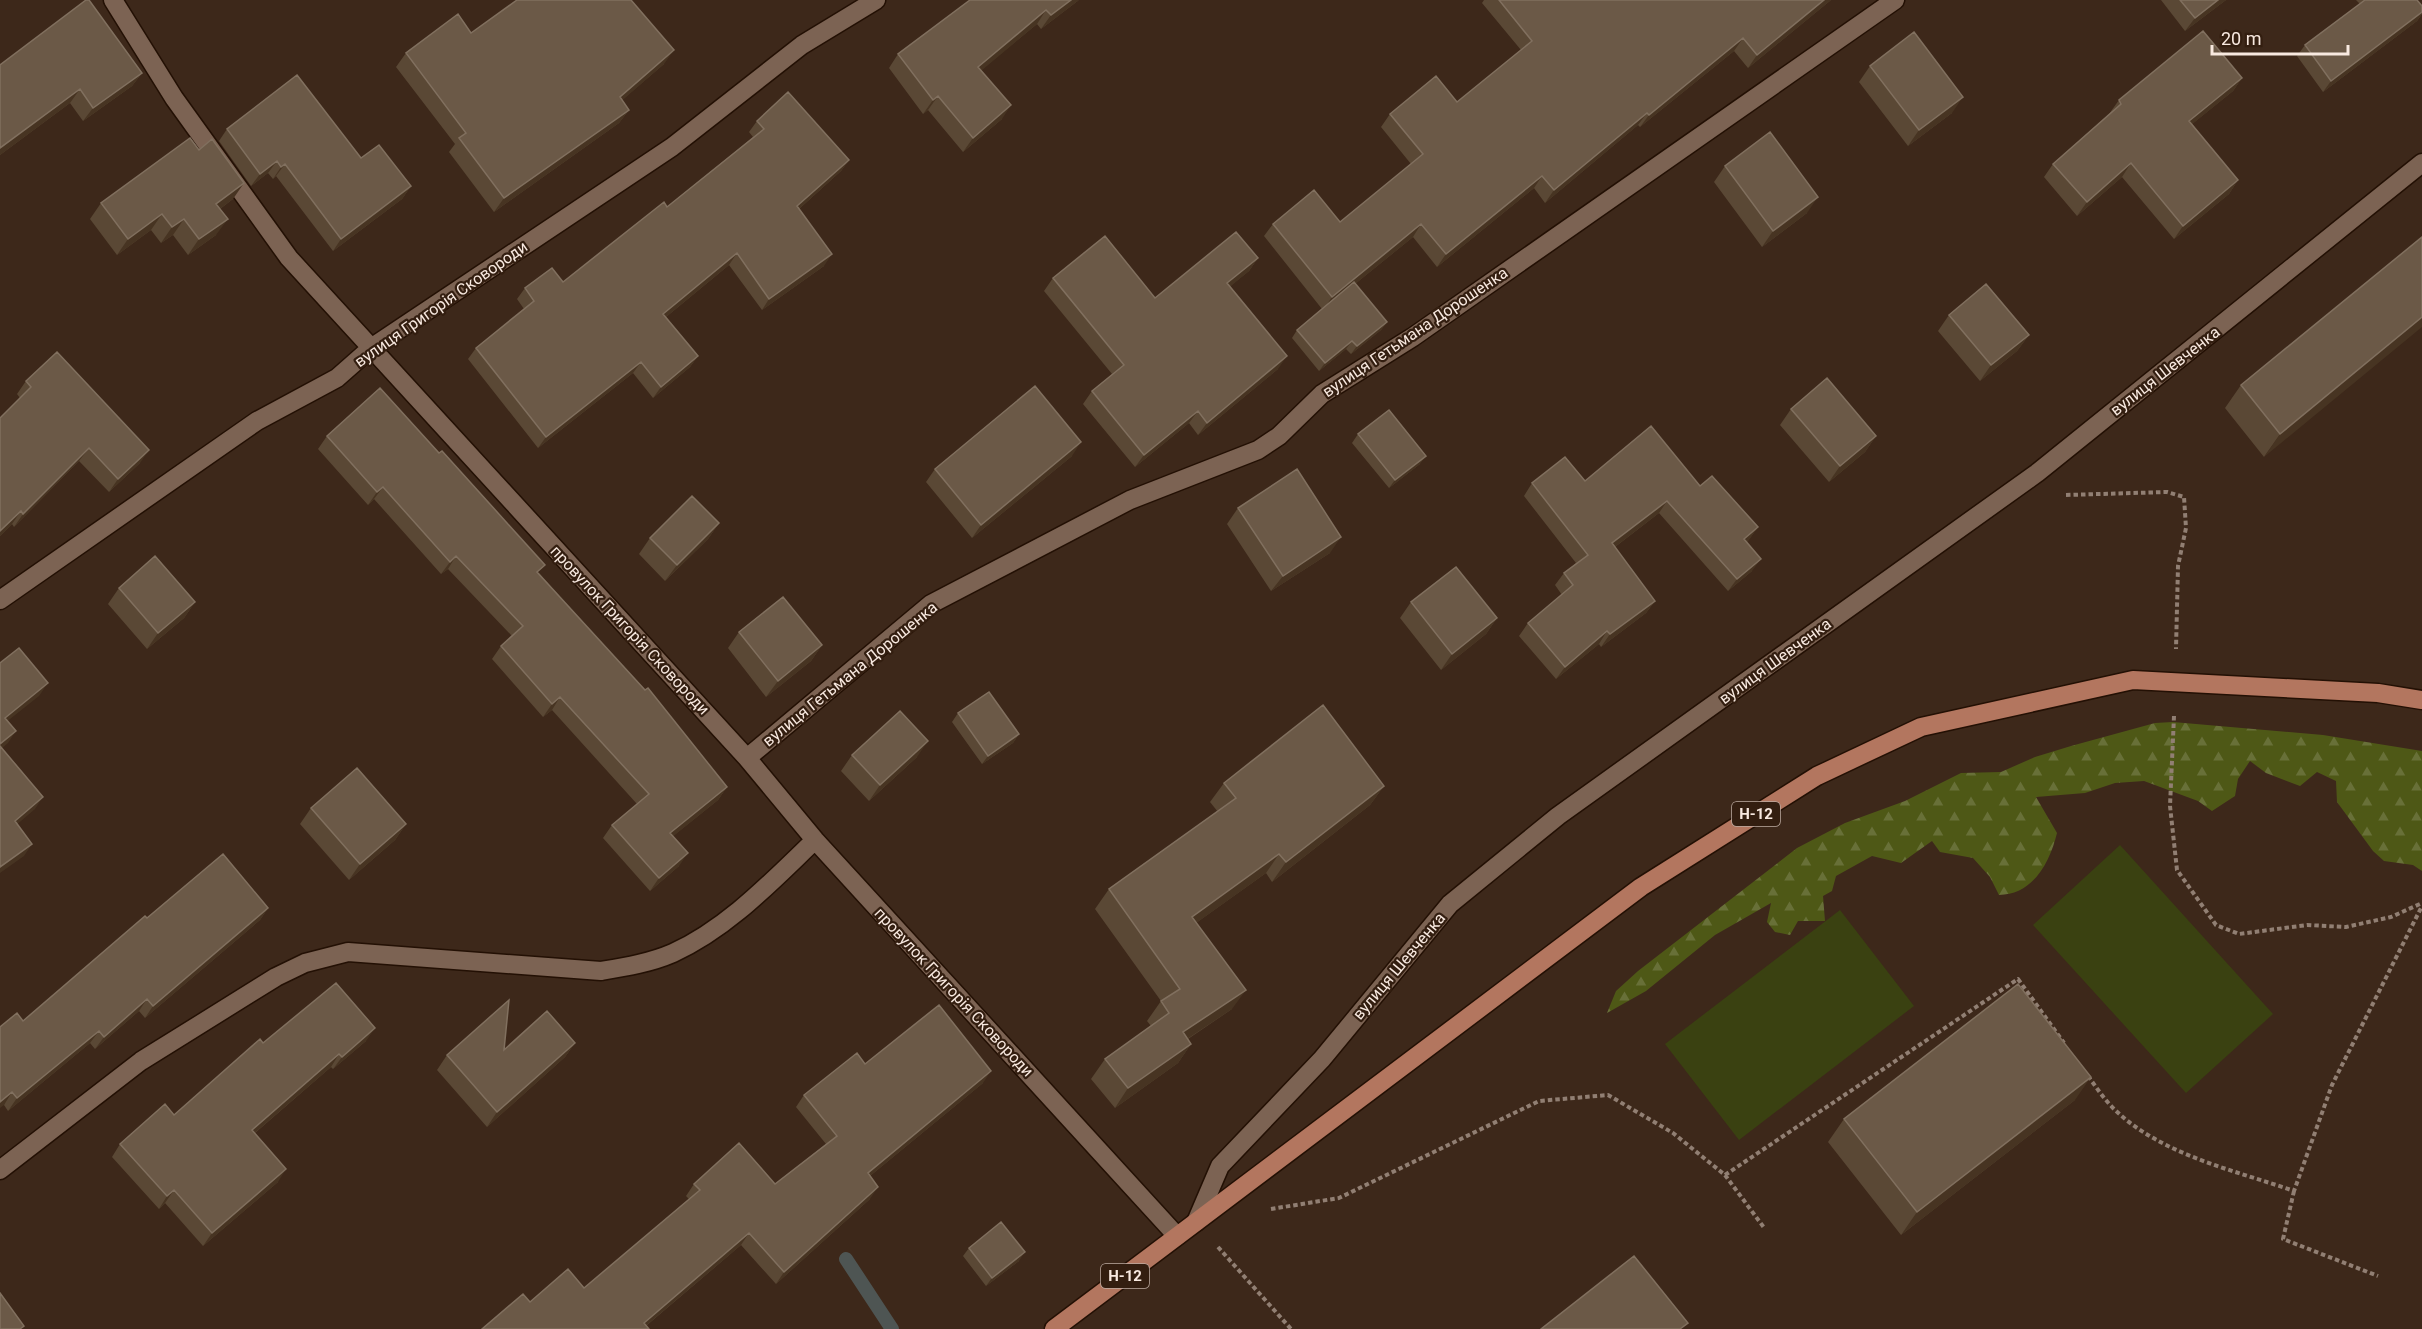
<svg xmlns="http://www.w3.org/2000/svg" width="2422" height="1329" font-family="Roboto,sans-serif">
<defs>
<pattern id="forest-firs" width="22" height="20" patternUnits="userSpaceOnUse" patternTransform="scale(1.5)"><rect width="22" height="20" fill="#4e5816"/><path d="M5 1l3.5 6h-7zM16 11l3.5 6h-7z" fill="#687038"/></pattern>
</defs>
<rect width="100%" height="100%" fill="#3d281a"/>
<path fill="url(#forest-firs)" d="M2173 722 2323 735 2422 751V871L2413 865 2384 861 2373 851 2337 802 2336 781 2317 772 2300 786 2266 773 2250 761 2238 779 2235 796 2212 811 2198 801 2144 781 2115 783 2085 793 2036 797 2057 833C2050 862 2033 895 1999 895L1990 877 1973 858 1940 852 1932 841 1901 863 1872 856 1836 876 1832 891 1823 896 1825 921H1798L1790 935 1775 932 1767 922 1771 903 1715 935 1646 991 1607 1013 1616 991 1638 971 1797 848 1845 823 1905 801 1961 773 2001 772 2035 757 2071 746 2155 723Z"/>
<path fill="#3a4111" d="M2120 845 2273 1014 2186 1093 2033 925Z
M1840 910 1914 1006 1739 1140 1665 1044Z"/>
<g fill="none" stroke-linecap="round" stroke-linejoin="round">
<path stroke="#4e5553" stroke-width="14" d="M846 1259 892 1329"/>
<defs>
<path id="minor" d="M113 0 174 98 289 258 747 758 815 840 1177 1236
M0 600 257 421 337 378 371 348 672 147 802 45 876 0
M747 758 931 604 1130 500 1258 450 1279 436 1322 394 1413 337 1895 0
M0 1170 141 1061 276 977 305 963 348 952 601 971C625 967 650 963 673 953 728 928 772 881 815 840"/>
<path id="secondary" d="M1196 1222 1220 1166 1322 1059 1450 904 1558 816 2037 473 2422 163"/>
<path id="primary" d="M1054 1329 1641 887 1817 776 1921 727 2133 680 2378 693 2422 700"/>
</defs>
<use href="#minor" stroke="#231004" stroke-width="21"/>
<use href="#secondary" stroke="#231004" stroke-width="21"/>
<use href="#primary" stroke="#231004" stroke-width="21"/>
<path stroke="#917f73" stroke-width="4" stroke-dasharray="4.5 3" stroke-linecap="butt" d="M2066 495 2167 492 2184 497 2186 528 2178 566 2176 649
M2174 716 2170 806 2177 870 2216 925 2239 934 2307 925 2346 927 2391 917 2422 903
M2088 1076C2096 1087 2104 1099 2114 1109 2161 1155 2234 1170 2294 1191L2332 1085 2422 906
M1725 1175 2018 979 2064 1043
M2294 1191 2283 1239 2378 1276
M1271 1209 1339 1198 1539 1101 1608 1095 1673 1133 1725 1175 1765 1229
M1218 1247 1291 1329"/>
<use href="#minor" stroke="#7c6353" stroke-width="18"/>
<use href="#secondary" stroke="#7c6353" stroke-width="18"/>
<use href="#primary" stroke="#b3765f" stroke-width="18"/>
</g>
<path fill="#5a4835" d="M1079 0 1041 29 1037 24 981 70 1002 119 963 152 928 110 923 114 889 68 898 54Z
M1484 0H1831L1748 68 1734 51 1640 127 1638 125 1545 203 1534 188 1437 267 1413 237 1355 284 1387 322 1381 330 1351 354 1346 349 1319 371 1292 338 1297 330 1322 309 1264 236 1273 224 1340 222 1411 164 1381 127 1390 114 1457 102 1521 50 1482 3Z
M2161 0H2226L2185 31Z
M2356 0H2417L2422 6V14L2417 21 2323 92 2297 56 2305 45 2360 4Z
M471 33 664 64 622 100 629 110 619 123 494 212 449 152 455 144 396 67 406 53Z
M0 65 142 73 132 86 83 121 70 103 0 155Z
M1870 66 1952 113 1908 146 1859 82Z
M2242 78 2233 91 2192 124 2238 180 2229 194 2174 239 2122 177 2077 216 2044 177 2053 164 2109 114 2119 100Z
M757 121 849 160 841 171 799 209 824 266 762 310 729 265 666 317 698 356 690 367 653 398 633 373 538 448 468 359 476 348 524 309 517 299 525 288 563 282 667 207 753 137 749 132Z
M227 129 361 158 411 186 402 199 333 251 276 176 273 179 268 173 251 186 219 141Z
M1725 166 1807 213 1762 247 1714 182Z
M233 199 220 209 216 235 188 255 173 235 161 243 151 230 117 255 90 219 101 203Z
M2422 237 2264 457 2225 408 2241 385Z
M1258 258 1249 271 1230 286 1278 369 1198 435 1189 423 1135 467 1083 404 1092 391 1112 374 1044 291 1053 278 1155 298Z
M1949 315 2029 335 2017 351 1980 381 1938 331Z
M26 381 140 463 109 492 79 461 14 527 12 524 0 536V418L20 398 17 394Z
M1791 409 1876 436 1865 452 1829 482 1780 425Z
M1358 434 1420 464 1389 488 1352 443Z
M327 436 539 573 727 787 718 800 673 836 679 866 650 891 603 838 612 825 637 804 552 710 543 717 492 659 501 646 512 636 448 569 441 574 374 499 368 505 318 449Z
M1072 456 972 538 926 482 935 469Z
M1585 481 1700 486 1758 527 1747 542 1752 571 1728 591 1659 513 1615 547 1655 601 1646 613 1601 647 1599 644 1556 679 1519 636 1528 623 1562 595 1555 585 1564 573 1576 563 1524 496 1532 483Z
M1238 508 1330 553 1271 591 1227 524Z
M719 523 708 539 665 581 639 554 650 538Z
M119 588 195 602 184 618 147 649 108 604Z
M1411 602 1497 618 1486 634 1441 670 1400 618Z
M739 632 822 645 811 661 766 697 728 648Z
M958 713 1019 734 1013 743 982 764 952 722Z
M852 755 917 757 869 801 841 771Z
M1224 783 1384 786 1370 805 1272 882 1266 873 1196 923 1232 1009 1188 1039 1191 1044 1178 1063 1115 1108 1091 1079 1105 1059 1151 1026 1147 1021 1161 1001 1095 909 1109 889 1218 812 1210 802Z
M311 808 406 824 395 840 349 880 300 824Z
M268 908 260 920 145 1018 139 1011 95 1049 90 1043 8 1111 4 1105 23 1021Z
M366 1041 333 1069 331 1067 255 1133 278 1182 203 1246 165 1203 159 1209 112 1157 120 1144 174 1115 263 1043Z
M575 1043 565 1057 487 1127 437 1070 447 1055Z
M865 1064 983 1083 870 1176V1199L776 1284 741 1245 646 1326 530 1302 584 1288 689 1199 686 1196 694 1184H775L826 1144 796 1107 804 1095Z
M2075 1100 1901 1235 1828 1142 1844 1119Z
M969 1248 1019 1261 986 1286 963 1256Z"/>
<path fill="#473422" d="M1071 0H1079L1041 29 1051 15Z
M1824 0H1831L1748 68 1757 55Z
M2218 0H2226L2185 31 2195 18Z
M1046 10 1037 24 969 81 978 67Z
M2422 12V14L2417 21 2323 92 2331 81Z
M1743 38 1734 51 1640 127 1649 115Z
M674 50 664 64 610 111 620 97Z
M142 73 132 86 83 121 93 108Z
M2242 78 2233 91 2180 134 2189 121Z
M80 89 70 103 0 155V148Z
M938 96 928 110 923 114 933 100Z
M1963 97 1952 113 1908 146 1919 130Z
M1011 105 1002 119 963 152 973 138Z
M629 110 619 123 494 212 504 198Z
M1647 113 1638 125 1545 203 1554 190Z
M849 160 841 171 790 217 797 206Z
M277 161 268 173 251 186 260 174Z
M2131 163 2122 177 2077 216 2087 202Z
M285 164 276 176 273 179 281 167Z
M1542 176 1534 188 1437 267 1446 254Z
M2238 180 2229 194 2174 239 2183 226Z
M244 183 233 199 205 220 216 204Z
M411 186 402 199 333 251 341 239Z
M1818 197 1807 213 1762 247 1773 231Z
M162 214 151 230 117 255 128 239Z
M184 219 173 235 161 243 172 227Z
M228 219 216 235 188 255 199 239Z
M1421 224 1413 237 1323 310 1332 297Z
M737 253 729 265 655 326 663 314Z
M832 254 824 266 762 310 769 299Z
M1258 258 1249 271 1219 296 1227 283Z
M2422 317V327L2264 457 2280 434Z
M1387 322 1381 330 1351 354 1357 346Z
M2029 335 2017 351 1980 381 1991 365Z
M1352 341 1346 349 1319 371 1325 363Z
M698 356 690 367 653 398 661 387Z
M1287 356 1278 369 1198 435 1207 423Z
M641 362 633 373 538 448 546 437Z
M1198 411 1189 423 1135 467 1144 455Z
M1876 436 1865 452 1829 482 1840 466Z
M1081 442 1072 456 972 538 981 525Z
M89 448 79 461 14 527 23 514Z
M149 450 140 463 109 492 118 479Z
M1426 456 1420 464 1389 488 1395 480Z
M383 487 374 499 368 505 377 492Z
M1667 501 1659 513 1603 556 1612 543Z
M21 511 12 524 0 536V531Z
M719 523 708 539 665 581 677 565Z
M1758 527 1749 540 1736 552 1744 539Z
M1341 537 1330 553 1271 591 1283 576Z
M456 556 448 569 441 574 450 562Z
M1761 559 1752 571 1728 591 1737 579Z
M1655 601 1646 613 1601 647 1610 634Z
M195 602 184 618 147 649 158 633Z
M1497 618 1486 634 1441 670 1452 654Z
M1607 631 1599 644 1556 679 1565 667Z
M822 645 811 661 766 697 778 681Z
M48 683 39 696 0 727 5 718Z
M560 697 552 710 543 717 552 704Z
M16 731 8 743 0 750V744Z
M1019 734 1013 743 982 764 988 756Z
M928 741 917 757 869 801 880 785Z
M1384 786 1370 805 1272 882 1286 862Z
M727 787 718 800 661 846 670 833Z
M43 797 35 809 7 833 15 821Z
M406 824 395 840 349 880 360 864Z
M32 844 24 856 0 873V867Z
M688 853 679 866 650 891 659 878Z
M1279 854 1266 873 1178 936 1192 917Z
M268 908 260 920 145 1018 153 1006Z
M1246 990 1232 1009 1169 1051 1183 1032Z
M147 999 139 1011 95 1049 104 1037Z
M375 1028 366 1041 333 1069 342 1057Z
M99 1031 90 1043 8 1111 17 1098Z
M575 1043 565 1057 487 1127 497 1112Z
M1191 1044 1178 1063 1115 1108 1128 1088Z
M339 1054 331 1067 243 1143 252 1130Z
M991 1071 983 1083 859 1185 868 1173Z
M2091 1077 2075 1100 1901 1235 1917 1212Z
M12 1092 4 1105 0 1108V1102Z
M286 1169 278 1182 203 1246 212 1233Z
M878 1187 870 1199 776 1284 784 1272Z
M174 1190 165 1203 159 1209 167 1196Z
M749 1233 741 1245 642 1329 644 1323Z
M1025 1252 1019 1261 986 1286 992 1278Z"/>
<path fill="#6b5947" stroke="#81705f" stroke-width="1.5" d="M86 0H89L142 73 93 108 80 89 0 148V65Z
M517 0H631L674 50 620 97 629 110 504 198 459 138 466 133 406 53 458 14 471 33Z
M970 0H1071L1051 15 1046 10 978 67 1011 105 973 138 938 96 933 100 898 54Z
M1499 0H1824L1757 55 1743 38 1649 115 1647 113 1554 190 1542 176 1446 254 1421 224 1332 297 1273 224 1314 190 1340 222 1423 154 1390 114 1436 76 1457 102 1532 41Z
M2180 0H2218L2195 18Z
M2365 0H2417L2422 6V12L2331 81 2305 45Z
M2203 31 2242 78 2189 121 2238 180 2183 226 2131 163 2087 202 2053 164 2121 104 2119 100Z
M1914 32 1963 97 1919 130 1870 66Z
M297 75 361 158 379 145 411 186 341 239 285 164 281 167 277 161 260 174 227 129Z
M788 92 849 160 797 206 832 254 769 299 737 253 663 314 698 356 661 387 641 362 546 437 476 348 534 301 525 288 552 268 563 282 664 202 667 207 764 129 757 121Z
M1770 132 1818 197 1773 231 1725 166Z
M190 138 199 150 212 139 244 183 216 204 228 219 199 239 184 219 172 227 162 214 128 239 101 203Z
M1236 232 1258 258 1227 283 1287 356 1207 423 1198 411 1144 455 1092 391 1124 365 1053 278 1105 236 1155 298Z
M2422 237V317L2280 434 2241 385Z
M1354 282 1387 322 1357 346 1352 341 1325 363 1297 330Z
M1986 284 2029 335 1991 365 1949 315Z
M57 352 149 450 118 479 89 448 23 514 21 511 0 531V418L31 387 26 381Z
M1827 378 1876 436 1840 466 1791 409Z
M1035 386 1081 442 981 525 935 469Z
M380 388 439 453 442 451 545 565 537 572 645 690 648 688 727 787 670 833 688 853 659 878 612 825 649 794 560 697 552 704 501 646 523 626 456 556 450 562 383 487 377 492 327 436Z
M1389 410 1426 456 1395 480 1358 434Z
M1651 426 1700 486 1712 476 1758 527 1744 539 1761 559 1737 579 1667 501 1612 543 1655 601 1610 634 1607 631 1565 667 1528 623 1573 585 1564 573 1588 555 1532 483 1565 457 1585 481Z
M1297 469 1341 537 1283 576 1238 508Z
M692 496 719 523 677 565 650 538Z
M155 556 195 602 158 633 119 588Z
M1456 567 1497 618 1452 654 1411 602Z
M783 597 822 645 778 681 739 632Z
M19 648 48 683 5 718 16 731 0 744V663Z
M989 692 1019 734 988 756 958 713Z
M1323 705 1384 786 1286 862 1279 854 1192 917 1246 990 1183 1032 1191 1044 1128 1088 1105 1059 1169 1013 1161 1001 1180 989 1109 889 1236 798 1224 783Z
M900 711 928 741 880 785 852 755Z
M0 746 43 797 15 821 32 844 0 867Z
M357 768 406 824 360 864 311 808Z
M223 854 268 908 153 1006 147 999 104 1037 99 1031 17 1098 12 1092 0 1102V1027L17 1013 23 1021 145 916 147 918Z
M336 983 375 1028 342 1057 339 1054 252 1130 286 1169 212 1233 174 1190 167 1196 120 1144 165 1104 174 1115 260 1039 263 1043Z
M2018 984 2091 1077 1917 1212 1844 1119Z
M509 1000 504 1050 547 1011 575 1043 497 1112 447 1055Z
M939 1005 991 1071 868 1173 878 1187 784 1272 749 1233 644 1323 649 1329H482L523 1294 530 1302 568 1269 584 1288 700 1190 694 1184 739 1143 775 1184 837 1136 804 1095 857 1053 865 1064Z
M1001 1222 1025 1252 992 1278 969 1248Z
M1634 1256 1688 1323 1680 1329H1541Z
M0 1293 24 1326 20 1329H0Z"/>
<g text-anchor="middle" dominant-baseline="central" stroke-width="4.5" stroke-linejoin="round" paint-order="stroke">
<g fill="#331e10" stroke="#bdaca2" stroke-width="1.5">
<rect x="1732" y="802" width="48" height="24" rx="4.5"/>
<rect x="1101" y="1264" width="48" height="24" rx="4.5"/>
</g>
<g font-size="15" font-weight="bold" fill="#f8e9e0">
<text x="1756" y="814">Н-12</text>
<text x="1125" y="1276">Н-12</text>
</g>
<g font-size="16" fill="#f8e9e0" stroke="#331e10">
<text transform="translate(441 304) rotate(-35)">вулиця Григорія Сковороди</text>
<text transform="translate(1415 332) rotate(-34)">вулиця Гетьмана Дорошенка</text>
<text transform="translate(2165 371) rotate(-38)">вулиця Шевченка</text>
<text transform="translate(630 630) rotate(47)">провулок Григорія Сковороди</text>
<text transform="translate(1775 661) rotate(-36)">вулиця Шевченка</text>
<text transform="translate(850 674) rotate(-39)">вулиця Гетьмана Дорошенка</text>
<text transform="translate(1399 966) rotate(-50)">вулиця Шевченка</text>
<text transform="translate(954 992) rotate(47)">провулок Григорія Сковороди</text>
</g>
</g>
<path d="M2212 45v9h136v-9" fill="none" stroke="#f8e9e0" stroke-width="3"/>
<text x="2221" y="45" font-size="18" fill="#f8e9e0" stroke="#331e10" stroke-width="4.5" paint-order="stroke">20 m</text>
</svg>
